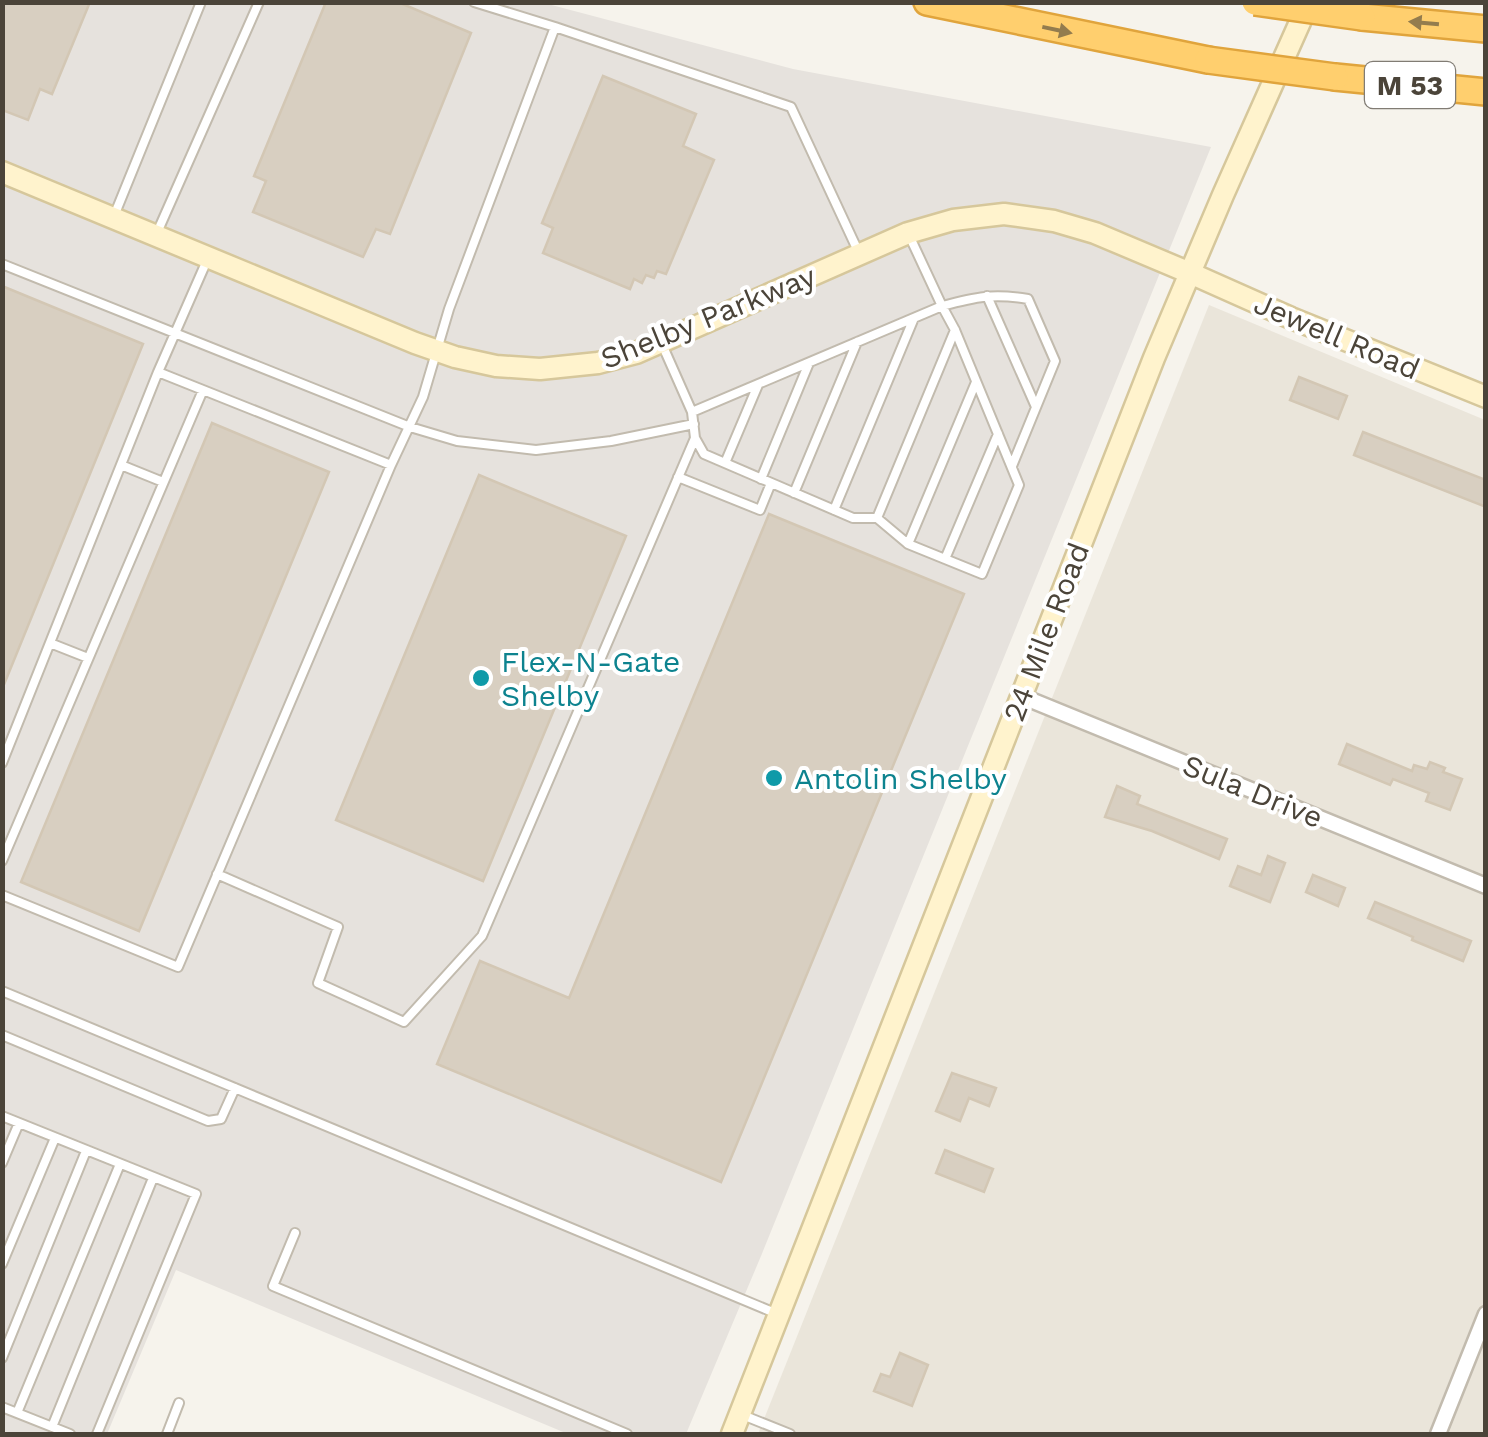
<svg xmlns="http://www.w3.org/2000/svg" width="1488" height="1437" font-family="'Work Sans',sans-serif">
<rect width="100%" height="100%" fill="#f6f3ec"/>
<path fill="#eae5da" d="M1209 305 1485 420V1434H758Z"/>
<path fill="#e6e2dd" d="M3 3H544L793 69 1211 147 761 1256 686 1434H568L176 1270 107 1434H3Z"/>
<path fill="#d8cfc1" stroke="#d3c7b4" stroke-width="2.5" d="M2 2H90L52 94 40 89 28 120 2 110Z
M326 2H398L471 33 390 234 376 229 363 257 253 212 266 181 254 176Z
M603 76 696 114 683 146 714 160 666 274 657 271 654 278 646 275 642 283 634 279 630 289 543 253 553 228 542 223Z
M2 286 143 344 3 687H2Z
M1299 377 1347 396 1338 419 1290 400Z
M212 423 329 472 139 931 21 882Z
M1363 432 1486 480V507L1354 455Z
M479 475 626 536 483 881 336 820Z
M769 514 964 594 721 1182 437 1064 480 961 569 998Z
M1347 744 1412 771 1414 765 1427 769 1430 762 1445 768 1443 772 1462 779 1450 810 1426 801 1429 793 1393 779 1390 785 1339 764Z
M1117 786 1140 796 1137 804 1227 839 1219 859 1152 831 1105 817Z
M1268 856 1285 863 1270 902 1230 886 1238 866 1261 875Z
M1313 875 1345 888 1338 906 1306 892Z
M1375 902 1471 941 1463 961 1412 940 1413 937 1368 918Z
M952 1073 996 1088 989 1106 969 1098 960 1121 936 1111Z
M945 1150 993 1169 984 1192 936 1173Z
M900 1353 928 1365 912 1406 874 1391 881 1374 890 1377Z"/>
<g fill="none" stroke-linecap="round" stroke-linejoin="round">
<defs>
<path id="lane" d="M474 2 555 27 791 107 858 251
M114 216 201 2
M156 235 259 2
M2 264 410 427 457 441 536 450 611 441 694 424
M987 296 1036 407
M158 372 391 465
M692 412 942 306C976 297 993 293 1028 299L1055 361 1012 466
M695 438 704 454 853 518H877L908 544 982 574 1019 485 955 330 942 306 908 233
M725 463 758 385
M121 465 163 482
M678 477 760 510 771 483
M761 479 809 363
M794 493 857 342
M834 510 914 318
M877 518 955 330
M908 544 976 382
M945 559 998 434
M50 643 88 658
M2 763 158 372 208 258
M2 861 203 390
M217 874 338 927 318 983 404 1022 482 936 695 438 692 412 661 342
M2 895 178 967 391 465 423 397 449 309 555 27
M2 991 775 1313
M2 1035 208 1121 221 1119 235 1088
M2 1116 196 1194 97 1434
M2 1163 19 1123
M295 1233 273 1286 627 1434
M2 1264 55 1138
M2 1358 86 1151
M2 1407 70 1434
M17 1413 120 1164
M740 1414 790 1434
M52 1427 153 1178
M167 1434 179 1403"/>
<path id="street" d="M1021 696 1486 886
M1438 1434 1486 1314"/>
<path id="secondary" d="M2 172 415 343 455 357 496 366 540 369 598 363 636 353 661 342 908 233 953 220 1004 214 1054 221 1095 233 1190 273 1291 318 1486 397
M732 1434 1154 358 1223 195 1309 2"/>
<path id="highway" d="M927 2 1208 60
M1362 17 1486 29
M1335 77 1486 92"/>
</defs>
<use href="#lane" stroke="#c2bbae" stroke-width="12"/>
<use href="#street" stroke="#c2bbae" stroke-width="19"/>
<use href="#secondary" stroke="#d6c79b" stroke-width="25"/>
<use href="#highway" stroke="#e0a43c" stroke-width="30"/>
<use href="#lane" stroke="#fff" stroke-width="8"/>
<use href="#street" stroke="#fff" stroke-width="14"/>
<use href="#secondary" stroke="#fff3cd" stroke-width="20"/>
<use href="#highway" stroke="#ffcf6e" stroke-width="25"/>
<defs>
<path id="highway-bridge" d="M1255 2 1362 17
M1208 60 1335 77"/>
</defs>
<use href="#highway-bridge" stroke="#e0a43c" stroke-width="30" stroke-linecap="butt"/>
<use href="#highway-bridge" stroke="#ffcf6e" stroke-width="25"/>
</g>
<defs><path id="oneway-solid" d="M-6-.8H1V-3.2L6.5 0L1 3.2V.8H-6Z" transform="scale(2.5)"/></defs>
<g fill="#937c4e">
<use href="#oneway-solid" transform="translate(1424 23) rotate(-175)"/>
<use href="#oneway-solid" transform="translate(1057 30) rotate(12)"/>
</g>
<g fill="#0f9aa8" stroke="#fff" stroke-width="4">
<circle cx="481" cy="678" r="10"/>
<circle cx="774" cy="778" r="10"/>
</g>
<g text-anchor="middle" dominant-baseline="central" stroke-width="8" stroke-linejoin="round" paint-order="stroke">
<rect fill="#fff" stroke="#817c74" stroke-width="2.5" x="1365" y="62" width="90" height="46" rx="8"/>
<g font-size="28" font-weight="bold" fill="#4b4439">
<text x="1410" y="85">M 53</text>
</g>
<g font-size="30" fill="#4b4439" stroke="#fff">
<text transform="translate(708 317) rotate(-22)">Shelby Parkway</text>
<text transform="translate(1337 336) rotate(23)">Jewell Road</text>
<text transform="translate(1046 632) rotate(-69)">24 Mile Road</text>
<text transform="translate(1253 791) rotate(22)">Sula Drive</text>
</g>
<g font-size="30" fill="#0d838f" stroke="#fff" text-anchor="start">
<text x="501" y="661">Flex-N-Gate<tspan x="501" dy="34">Shelby</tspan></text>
<text x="794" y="778">Antolin Shelby</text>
</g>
</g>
<rect width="1488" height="1437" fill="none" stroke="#4b4439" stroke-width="10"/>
</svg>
